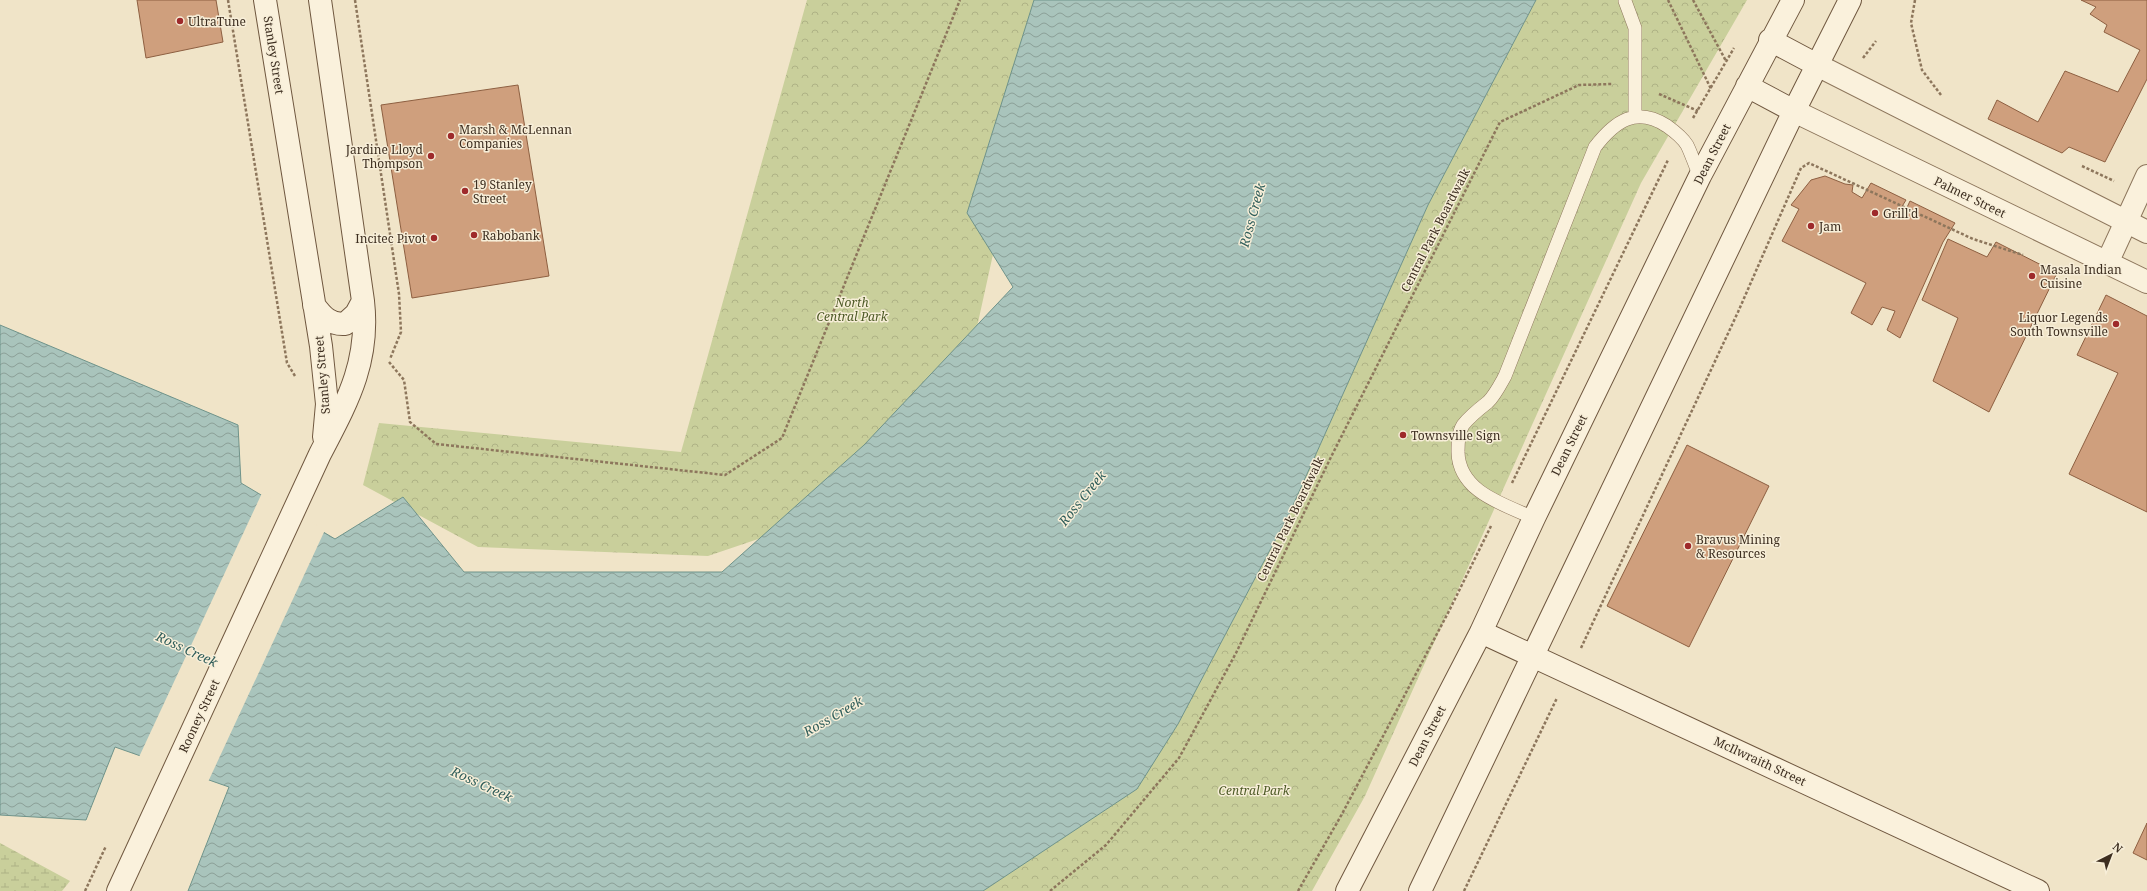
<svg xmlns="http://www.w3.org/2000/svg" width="2147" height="891" font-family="'Noto Serif',serif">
<defs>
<pattern id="forest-crowns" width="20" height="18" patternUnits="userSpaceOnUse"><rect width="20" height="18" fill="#c9cf9b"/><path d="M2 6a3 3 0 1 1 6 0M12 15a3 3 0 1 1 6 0" fill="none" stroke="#aeb285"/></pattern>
<pattern id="wetland-marsh" width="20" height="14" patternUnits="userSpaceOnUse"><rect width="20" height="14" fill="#c9cf9b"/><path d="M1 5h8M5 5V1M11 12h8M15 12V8" fill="none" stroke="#aeb285"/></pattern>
<pattern id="water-waves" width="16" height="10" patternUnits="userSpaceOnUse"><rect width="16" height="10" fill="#a9c4bc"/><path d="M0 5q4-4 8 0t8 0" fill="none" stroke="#8ba098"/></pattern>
</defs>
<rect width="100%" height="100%" fill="#f0e4c8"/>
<path fill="url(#forest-crowns)" d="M807 0H1049L966 377 802 524 708 556 478 547 363 485 379 423 681 452Z
M1536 0H1747L1641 183 1365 796 1312 891H983L1136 789 1178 724 1289 514 1428 205Z"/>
<path fill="url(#wetland-marsh)" d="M0 843 70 881 62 891H0Z"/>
<path fill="url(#water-waves)" stroke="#6f938a" d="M1034 0H1536L1428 205 1289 514 1178 724 1137 789 983 891H188L229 787 115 747 86 820 0 815V325L238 425 241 483 335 539 403 497 464 572H722L864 445 1013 287 967 213Z"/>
<path fill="#f0e4c8" d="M262 493 325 530 208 782 139 757Z"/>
<path fill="#cf9f7d" stroke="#8d5f41" d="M137 0H216L223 42 146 58Z
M2081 0H2147V79L2105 162 2069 147 2062 153 1988 119 1997 100 2038 122 2065 71 2118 92 2140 50 2104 32 2107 25 2090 14 2096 7Z
M518 85 549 276 412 298 381 105Z
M1825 176 1845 184 1853 185 1852 192 1862 198 1871 183 1906 200 1898 213 1903 216 1910 201 1955 223 1943 242 1900 338 1887 330 1895 311 1882 307 1872 325 1851 313 1866 283 1782 241 1799 209 1791 205 1811 180Z
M1948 239 1987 257 1996 242 2057 273 1989 412 1933 381 1958 318 1922 300Z
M2106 295 2147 316V512L2069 474 2118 373 2077 355Z
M1687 445 1769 486 1689 647 1607 606Z
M2147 823V860L2133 853Z"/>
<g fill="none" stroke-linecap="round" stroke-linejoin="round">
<defs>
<path id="service" d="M1625 1 1635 28V115
M1534 518C1503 504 1459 492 1458 452 1458 443 1458 433 1463 425 1470 416 1479 409 1488 402 1495 395 1500 385 1505 376L1595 147C1615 121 1636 106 1667 126 1674 131 1682 137 1687 145 1692 155 1695 166 1700 176"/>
<path id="minor" d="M2107 263 2147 176"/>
<path id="tertiary" d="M1817 65 2147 232
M1794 111 2147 282"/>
<path id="secondary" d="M265 0 321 346 327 404 324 437
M1770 40 1817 65
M1747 86 1794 111
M314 305C322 316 330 325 345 324L356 314 363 301
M1481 632 2038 891
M118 891 320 454C347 402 370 362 363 301L320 0
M1347 891 1481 632 1534 518 1700 176 1793 0
M1420 891 1794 111 1850 0"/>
</defs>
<use href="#service" stroke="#8d765c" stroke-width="14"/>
<use href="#minor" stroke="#8d765c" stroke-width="24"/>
<use href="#tertiary" stroke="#8d765c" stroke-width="24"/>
<use href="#secondary" stroke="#6f573f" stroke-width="24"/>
<path stroke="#8d765c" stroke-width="2.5" stroke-dasharray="3 2" stroke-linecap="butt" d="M228 0 287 363 295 376
M355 0 399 294 401 332 390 359
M1668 0 1711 89
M1693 0 1726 61
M1915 0 1911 23 1922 70 1941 95
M1863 58 1876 41
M1659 94 1698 111
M1693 118 1734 48
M2082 166 2114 181
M389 362 404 380 410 422 436 444 725 475 782 438 960 0
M1512 483 1668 160
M1581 648 1738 312 1801 168 1809 163 1973 239 2023 255
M85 891 106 846
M1050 891 1106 845 1179 758 1236 653 1331 457 1500 122 1579 85 1612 84
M1298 891 1342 814 1449 611 1491 526
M1464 891 1557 698"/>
<use href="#service" stroke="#faf1dc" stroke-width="13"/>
<use href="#minor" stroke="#faf1dc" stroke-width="22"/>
<use href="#tertiary" stroke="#faf1dc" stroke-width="22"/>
<use href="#secondary" stroke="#faf1dc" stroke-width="22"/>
</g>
<g fill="#9e2a2b" stroke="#f7eed8" stroke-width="1.5">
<circle cx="180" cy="21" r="4"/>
<circle cx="451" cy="136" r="4"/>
<circle cx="431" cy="156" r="4"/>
<circle cx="465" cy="191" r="4"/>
<circle cx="1875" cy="213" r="4"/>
<circle cx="1811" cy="226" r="4"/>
<circle cx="474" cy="235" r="4"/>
<circle cx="434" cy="238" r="4"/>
<circle cx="2032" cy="276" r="4"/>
<circle cx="2116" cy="324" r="4"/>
<circle cx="1403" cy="435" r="4"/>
<circle cx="1688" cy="546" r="4"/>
</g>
<g text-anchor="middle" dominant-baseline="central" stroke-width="3" stroke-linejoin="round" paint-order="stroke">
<g font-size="12" fill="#3d2e20" stroke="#f7eed8" text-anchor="start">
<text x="188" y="21">UltraTune</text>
<text x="459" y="129">Marsh &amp; McLennan<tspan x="459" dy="14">Companies</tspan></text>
<text x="423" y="149" text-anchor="end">Jardine Lloyd<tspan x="423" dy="14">Thompson</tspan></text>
<text x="473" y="184">19 Stanley<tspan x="473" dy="14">Street</tspan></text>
<text x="1883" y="213">Grill'd</text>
<text x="1819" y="226">Jam</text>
<text x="482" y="235">Rabobank</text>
<text x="426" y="238" text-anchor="end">Incitec Pivot</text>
<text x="2040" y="269">Masala Indian<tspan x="2040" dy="14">Cuisine</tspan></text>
<text x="2108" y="317" text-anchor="end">Liquor Legends<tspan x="2108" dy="14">South Townsville</tspan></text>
<text x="1411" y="435">Townsville Sign</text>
<text x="1696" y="539">Bravus Mining<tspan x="1696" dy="14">&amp; Resources</tspan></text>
</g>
<g font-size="12" fill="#3d2e20" stroke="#f7eed8">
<text transform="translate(274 55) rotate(81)">Stanley Street</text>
<text transform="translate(1712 154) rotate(-63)">Dean Street</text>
<text transform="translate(1970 197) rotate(26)">Palmer Street</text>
<text transform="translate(1435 230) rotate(-63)">Central Park Boardwalk</text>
<text transform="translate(322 375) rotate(-95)">Stanley Street</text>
<text transform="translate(1569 445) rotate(-64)">Dean Street</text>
<text transform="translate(1290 519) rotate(-64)">Central Park Boardwalk</text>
<text transform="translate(199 716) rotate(-65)">Rooney Street</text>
<text transform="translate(1427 736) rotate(-63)">Dean Street</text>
<text transform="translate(1760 761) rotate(25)">McIlwraith Street</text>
</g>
<g font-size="12" font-style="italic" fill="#4d5a26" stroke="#f7eed8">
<text x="852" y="302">North<tspan x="852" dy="14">Central Park</tspan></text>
<text x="1254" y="790">Central Park</text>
</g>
<g font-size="13" font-style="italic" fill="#2f5d5a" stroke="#f7eed8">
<text transform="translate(1252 215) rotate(-75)">Ross Creek</text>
<text transform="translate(1082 498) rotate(-51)">Ross Creek</text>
<text transform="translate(187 649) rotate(25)">Ross Creek</text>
<text transform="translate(833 716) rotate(-30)">Ross Creek</text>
<text transform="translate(482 784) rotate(25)">Ross Creek</text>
</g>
</g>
<g transform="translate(2111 855) rotate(42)" stroke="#f7eed8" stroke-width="3" paint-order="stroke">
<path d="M0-3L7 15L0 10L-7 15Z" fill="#3d2e20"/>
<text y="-6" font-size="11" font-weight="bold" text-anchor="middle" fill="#3d2e20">N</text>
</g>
</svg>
